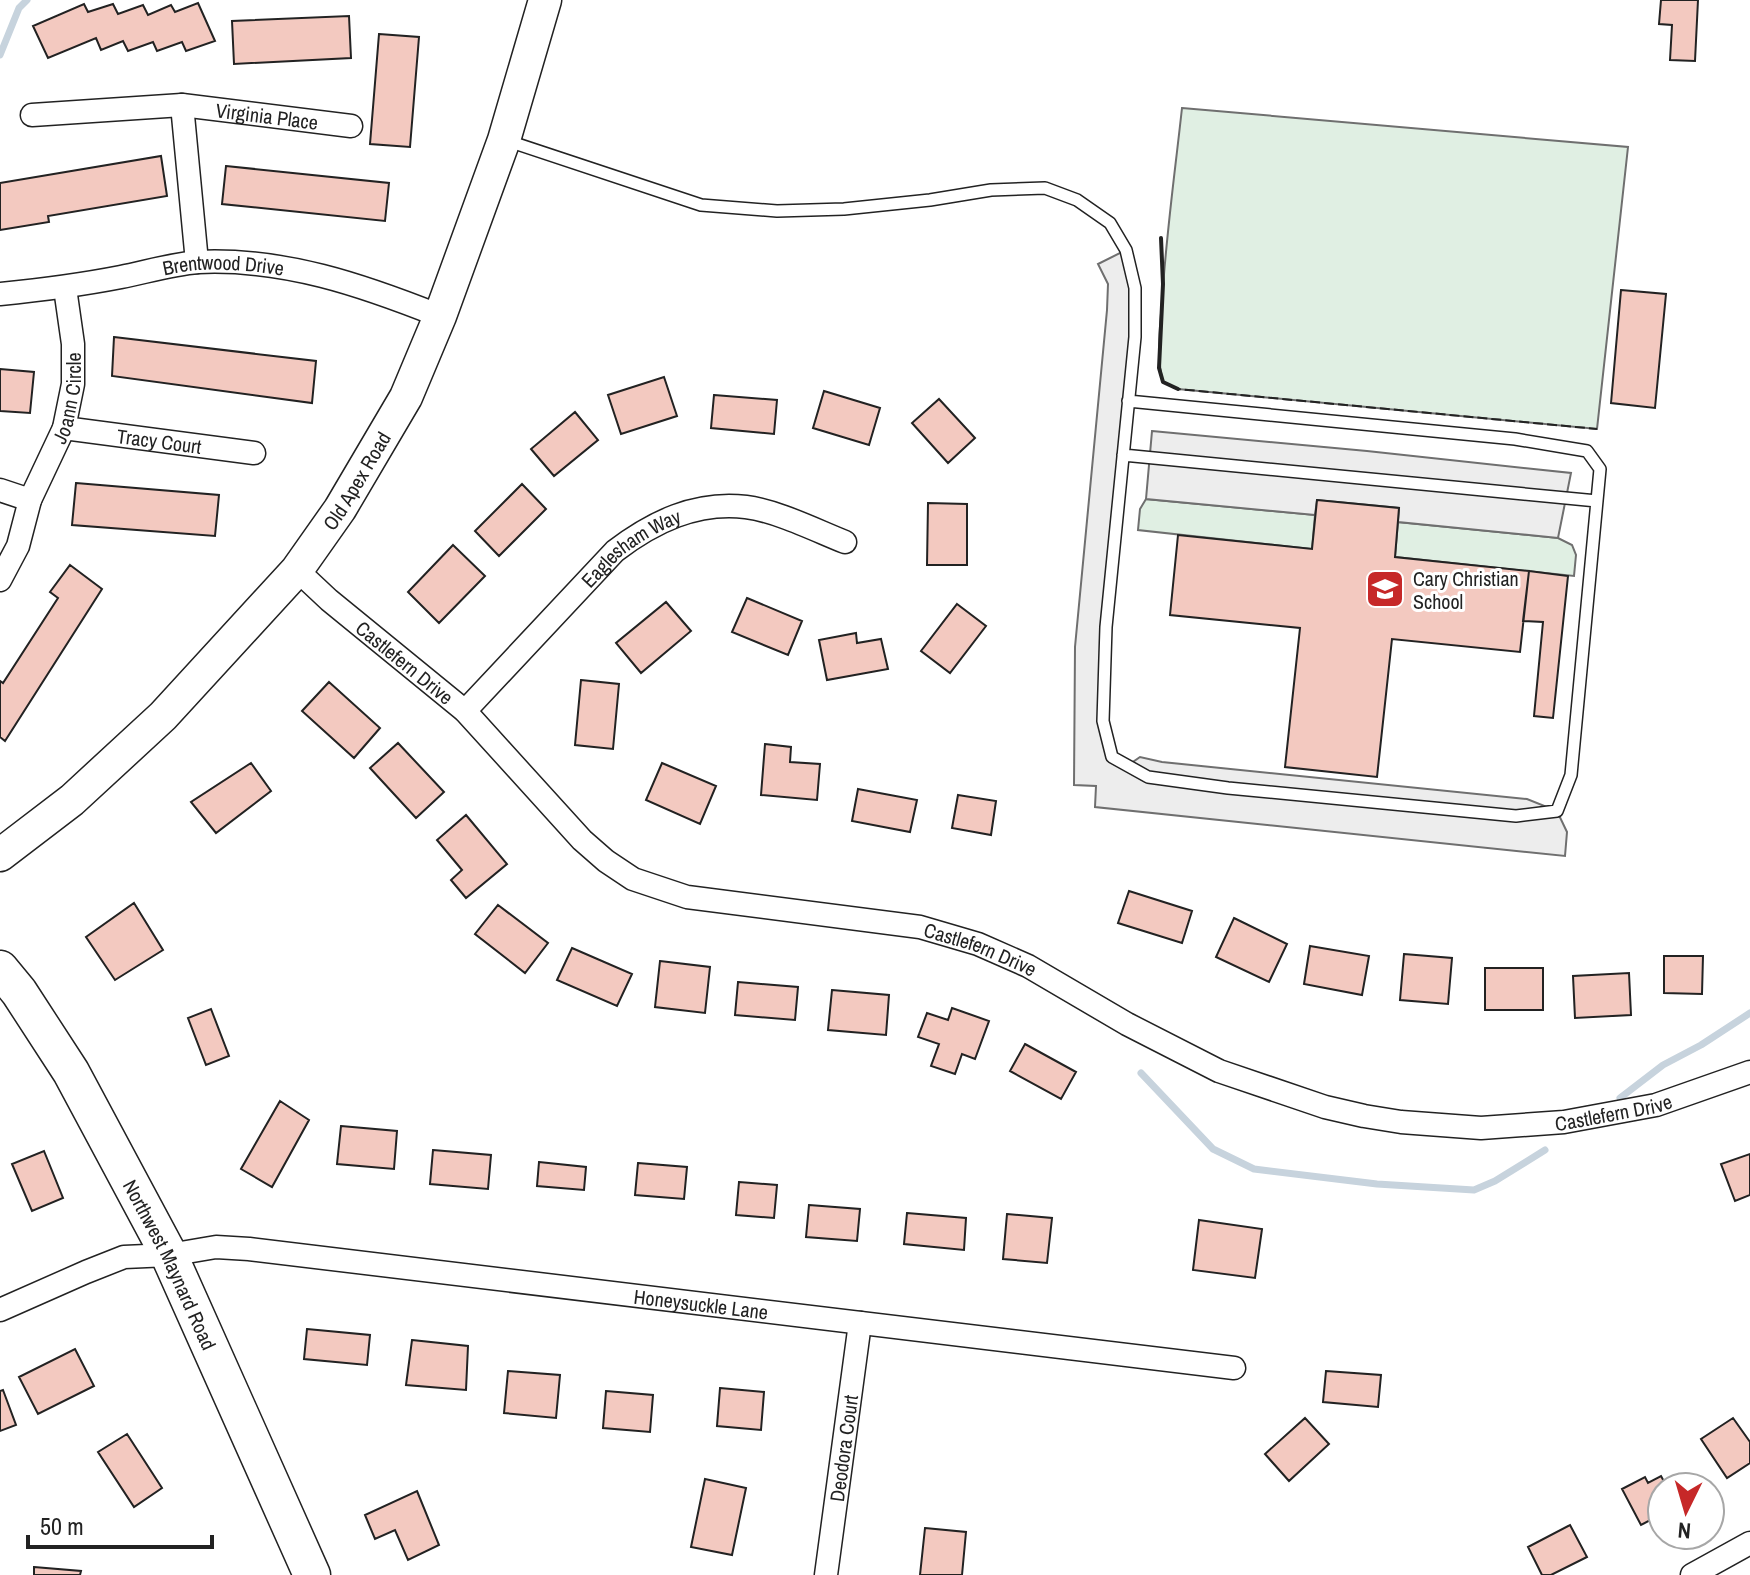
<svg xmlns="http://www.w3.org/2000/svg" width="1750" height="1575" font-family="'Archivo Narrow',sans-serif">
<rect width="100%" height="100%" fill="#fff"/>
<path fill="#e0efe3" stroke="#6f6f6f" stroke-width="2" d="M1182 108 1628 147 1597 429 1178 389 1163 382C1156 356 1160 328 1162 301 1166 236 1175 172 1182 108Z
M1146 499 1315 515 1312 549 1138 530 1140 509Z
M1398 522 1558 538 1572 545 1576 555 1574 576 1395 557Z"/>
<path fill="#ededed" stroke="#6f6f6f" stroke-width="2" d="M1126 250 1135 288 1103 721 1112 757 1127 766 1140 757 1162 762 1527 799 1557 811 1567 832 1565 856 1095 807 1096 786 1074 785 1075 647 1107 310 1108 284 1098 264Z
M1152 431 1367 451 1571 473 1558 538 1398 522 1399 508 1317 500 1315 515 1146 499Z"/>
<g fill="none" stroke-linecap="round" stroke-linejoin="round">
<path stroke="#c7d3dd" stroke-width="7" d="M0 55 19 8 27 0
M1141 1073 1213 1149 1254 1169 1377 1184 1474 1190 1495 1181 1545 1150
M1620 1098 1663 1065 1701 1045 1750 1013"/>
</g>
<path fill="#f3c9c0" stroke="#222" stroke-width="2" d="M1661 0H1698L1695 61 1670 60 1672 25 1659 24Z
M198 3 215 41 186 51 182 42 157 51 153 42 128 51 123 41 101 50 96 38 48 58 33 26 84 4 88 12 113 4 118 14 143 5 148 15 171 5 175 12Z
M349 16 351 58 234 64 232 21Z
M379 34 419 37 410 147 370 144Z
M161 156 167 196 48 216 49 222 0 230V183Z
M226 166 389 183 385 221 222 204Z
M1621 290 1666 294 1655 408 1611 403Z
M114 337 316 361 312 403 112 376Z
M0 369 34 372 30 413 0 411Z
M664 377 677 416 621 434 608 395Z
M824 391 880 408 869 445 813 428Z
M714 395 777 400 774 434 711 428Z
M939 399 975 438 948 463 912 423Z
M575 412 598 440 554 476 531 449Z
M76 483 219 495 215 536 72 525Z
M522 484 546 509 499 556 475 531Z
M1317 500 1399 508 1395 557 1529 571 1520 652 1392 639 1377 777 1285 767 1300 628 1170 615 1178 535 1312 549Z
M928 503 967 504V565H927Z
M453 545 485 576 439 623 408 592Z
M70 565 102 589 5 741 0 737V681L3 683 58 598 50 592Z
M1529 571 1568 576 1553 718 1534 716 1543 622 1523 621Z
M747 598 802 621 788 655 732 632Z
M666 602 691 631 641 673 616 643Z
M957 604 986 626 950 673 921 651Z
M856 633 857 643 881 639 888 669 827 680 819 640Z
M581 680 619 684 613 749 575 745Z
M329 682 380 728 354 758 302 711Z
M398 743 444 792 416 818 370 768Z
M765 744 791 747 790 762 820 764 817 800 761 795Z
M251 763 271 791 216 833 191 802Z
M662 763 716 786 700 824 646 800Z
M858 789 917 800 910 832 852 821Z
M958 795 996 801 991 835 952 828Z
M466 815 507 864 466 898 451 880 462 870 437 840Z
M1129 891 1192 911 1182 943 1118 923Z
M134 903 163 950 115 980 86 937Z
M498 905 548 943 525 973 475 934Z
M1234 918 1287 944 1269 982 1216 957Z
M1310 946 1369 956 1362 995 1304 984Z
M572 948 632 974 617 1006 557 980Z
M1404 954 1452 958 1448 1004 1400 1000Z
M1664 956H1703L1702 994 1664 993Z
M660 961 710 967 705 1013 655 1007Z
M1485 968H1543V1010H1485Z
M1629 973 1631 1015 1575 1018 1573 976Z
M738 982 798 987 795 1020 735 1015Z
M832 990 889 995 886 1035 828 1030Z
M952 1008 989 1021 975 1059 962 1054 955 1074 931 1066 939 1044 918 1037 927 1013 948 1020Z
M211 1009 229 1056 206 1065 188 1018Z
M1025 1044 1076 1072 1061 1099 1010 1071Z
M280 1101 309 1120 272 1187 241 1169Z
M341 1126 397 1131 394 1169 337 1164Z
M433 1150 491 1155 488 1189 430 1184Z
M44 1151 63 1198 32 1211 12 1164Z
M1750 1154V1195L1735 1201 1721 1164Z
M539 1162 586 1167 584 1190 537 1186Z
M638 1163 687 1167 684 1199 635 1195Z
M739 1182 777 1185 774 1218 736 1215Z
M809 1205 860 1209 857 1241 806 1237Z
M907 1213 966 1218 964 1250 904 1244Z
M1007 1214 1052 1218 1047 1263 1003 1259Z
M1199 1220 1262 1229 1255 1278 1193 1270Z
M307 1329 370 1335 367 1365 304 1359Z
M412 1340 468 1346 466 1390 406 1385Z
M75 1349 94 1386 38 1414 19 1377Z
M508 1371 560 1375 556 1418 504 1413Z
M1326 1371 1381 1375 1378 1407 1323 1402Z
M720 1388 764 1392 761 1430 717 1426Z
M3 1390 16 1425 0 1431V1391Z
M606 1391 653 1395 650 1432 603 1428Z
M1305 1418 1329 1444 1289 1481 1265 1454Z
M1733 1418 1750 1442V1463L1727 1478 1701 1439Z
M127 1434 162 1488 134 1507 98 1452Z
M1661 1476 1667 1487H1662V1514L1641 1525 1622 1489 1645 1477 1648 1483Z
M705 1479 746 1488 732 1555 691 1547Z
M417 1491 439 1545 408 1560 395 1530 375 1539 365 1515Z
M1570 1525 1587 1557 1551 1575H1542L1528 1547Z
M925 1528 966 1532 962 1575H920Z
M34 1567 81 1571 80 1575H34Z"/>
<g fill="none" stroke-linecap="round" stroke-linejoin="round">
<defs>
<path id="service" d="M505 140 701 205 777 211 844 209 930 200 991 190 1045 188 1077 200 1110 223 1126 250 1135 288V337L1106 627 1103 721 1112 757 1148 777 1228 788 1516 816 1557 811 1571 775 1600 469 1587 451 1515 439 1128 401
M1123 455 1597 501"/>
<g id="minor">
<path d="M182 105 197 262"/>
<path id="s1" d="M32 115 182 105 351 126"/>
<path id="s2" d="M0 294C41 290 80 285 121 277 146 272 173 264 198 262 284 258 362 285 440 316"/>
<path id="s3" d="M64 428 254 453"/>
<path d="M0 490 30 500"/>
<path id="s4" d="M297 570 329 600 465 711 582 840 606 861 633 879 687 897 920 927 978 944 1028 966 1127 1024 1219 1071 1325 1107 1364 1116 1401 1122 1481 1128 1564 1122 1656 1105 1750 1072"/>
<path id="s5" d="M0 580 18 546 30 500 64 428 73 384V344L65 288"/>
<path id="s6" d="M465 711 615 551C653 522 696 501 746 507 777 511 815 530 845 542"/>
<path id="s7" d="M0 1310 86 1272 124 1257 169 1255 216 1247 249 1249 1234 1368"/>
<path id="s8" d="M826 1575 860 1323"/>
<path d="M1692 1575 1750 1543"/>
</g>
<g id="secondary">
<path id="s9" d="M0 855 72 800 163 716 297 570 340 509 406 397 440 316 504 140 545 0"/>
</g>
<g id="primary">
<path id="s10" d="M0 969 19 992 71 1072 169 1255 312 1575"/>
</g>
</defs>
<use href="#service" stroke="#222" stroke-width="14"/>
<use href="#minor" stroke="#222" stroke-width="25"/>
<use href="#secondary" stroke="#222" stroke-width="35"/>
<use href="#primary" stroke="#222" stroke-width="39"/>
<use href="#service" stroke="#fff" stroke-width="11"/>
<use href="#minor" stroke="#fff" stroke-width="22"/>
<use href="#secondary" stroke="#fff" stroke-width="32"/>
<use href="#primary" stroke="#fff" stroke-width="36"/>
<path stroke="#222" stroke-width="2" stroke-dasharray="10 4" stroke-linecap="butt" d="M1161 238 1163 284 1159 368 1163 382 1178 389 1597 429"/>
<path stroke="#222" stroke-width="4" d="M1161 238 1163 284 1159 368 1163 382 1178 389"/>
</g>
<defs>
<symbol id="school-square" viewBox="-11 -11 22 22"><rect x="-9" y="-9" width="18" height="18" rx="4" fill="#c62828" stroke="#fff"/><path d="M0-5L7-2L0 1L-7-2ZM-4 1L0 2.5L4 1V4Q0 6-4 4Z" fill="#fff"/></symbol>
</defs>
<g fill-rule="evenodd">
<use href="#school-square" x="1363" y="567" width="44" height="44"/>
</g>
<g text-anchor="middle" dominant-baseline="central" stroke-width="6" stroke-linejoin="round" paint-order="stroke">
<g font-size="20" fill="#222" stroke="#fff">
<text stroke="none"><textPath href="#s1" startOffset="236">Virginia Place</textPath></text>
<text stroke="none"><textPath href="#s2" startOffset="226">Brentwood Drive</textPath></text>
<text stroke="none"><textPath href="#s5" startOffset="196">Joann Circle</textPath></text>
<text stroke="none"><textPath href="#s3" startOffset="96">Tracy Court</textPath></text>
<text stroke="none"><textPath href="#s9" startOffset="520">Old Apex Road</textPath></text>
<text stroke="none"><textPath href="#s6" startOffset="234">Eaglesham Way</textPath></text>
<text stroke="none"><textPath href="#s4" startOffset="142">Castlefern Drive</textPath></text>
<text stroke="none"><textPath href="#s4" startOffset="814">Castlefern Drive</textPath></text>
<text stroke="none"><textPath href="#s4" startOffset="1486">Castlefern Drive</textPath></text>
<text stroke="none"><textPath href="#s10" startOffset="342">Northwest Maynard Road</textPath></text>
<text stroke="none"><textPath href="#s7" startOffset="716">Honeysuckle Lane</textPath></text>
<text stroke="none"><textPath href="#s8" startOffset="128">Deodora Court</textPath></text>
</g>
<g font-size="20" fill="#222" stroke="#fff" text-anchor="start">
<text x="1413" y="578">Cary Christian<tspan x="1413" dy="23">School</tspan></text>
</g>
</g>
<g transform="translate(1686 1511) rotate(185)"><circle r="38" fill="#ffffff" stroke="#a7a7a7" stroke-width="2"/>
<path d="M0-6L14 30L0 20L-14 30Z" fill="#c62828"/>
<text y="-12" font-size="22" font-weight="bold" text-anchor="middle" fill="#222222">N</text>
</g>
<path d="M28 1535v12h184v-12" fill="none" stroke="#222222" stroke-width="4"/>
<text x="40" y="1535" font-size="24" fill="#222222" stroke="#ffffff" stroke-width="6" paint-order="stroke">50 m</text>
</svg>
